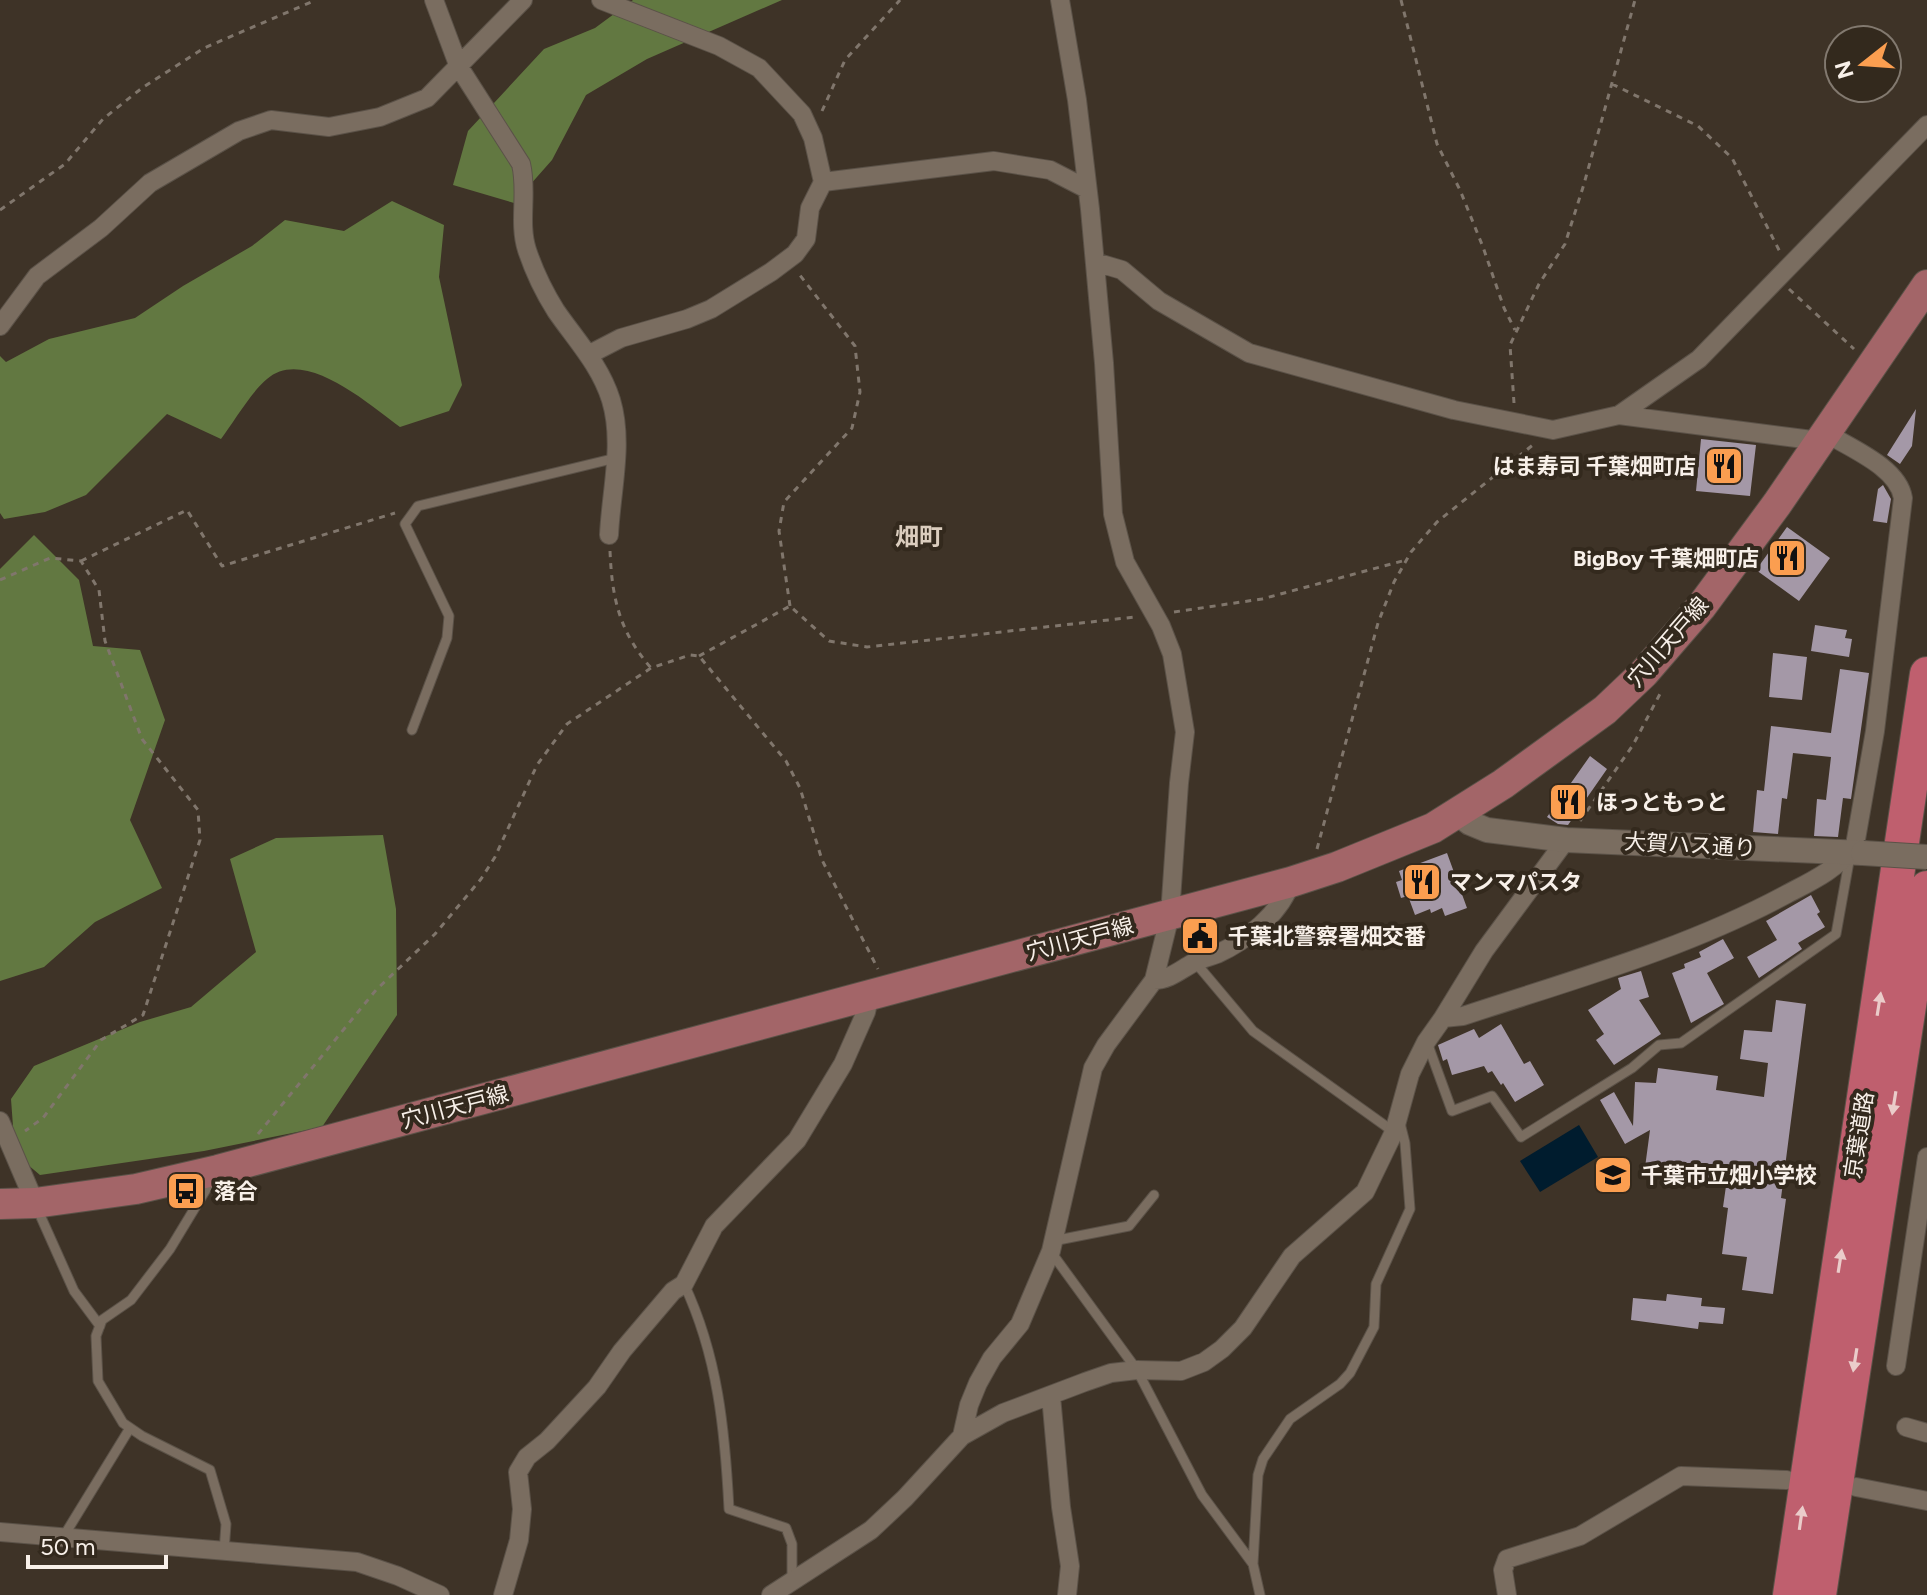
<svg xmlns="http://www.w3.org/2000/svg" width="1927" height="1595" font-family="Figtree,'Noto Sans JP',sans-serif">
<rect width="100%" height="100%" fill="#3e3327"/>
<path fill="#627841" d="M633 0H782L647 59 586 95 552 160 514 203 453 185 468 131 544 49 595 28Z
M392 201 444 225 439 277 462 385 449 411 400 427C370 405 304 346 267 379 252 391 233 423 221 439L167 414 86 495 45 512 4 519 0 513V356L6 362 49 339 135 318 183 286 252 246 285 220 344 231Z
M34 535 79 580 93 646 140 650 165 720 130 820 162 888 95 922 44 967 0 981V569Z
M383 835 396 909 397 1015 322 1127 204 1151 40 1175 15 1154 11 1099 34 1066 140 1022 191 1007 256 952 230 859 276 838Z"/>
<path fill="#001c2e" d="M1579 1125 1598 1157 1540 1192 1520 1161Z"/>
<path fill="#a498a7" d="M1916 409 1912 446 1900 464 1887 455Z
M1701 439 1756 445 1750 496 1696 491Z
M1883 485 1891 499 1887 523 1873 521 1878 489Z
M1787 527 1830 558 1799 601 1756 570Z
M1815 625 1847 630 1845 638 1852 639 1849 657 1811 651Z
M1773 653 1807 657 1802 700 1769 697Z
M1840 669 1869 673 1851 799 1843 798 1838 837 1814 836 1817 799 1826 800 1831 757 1793 753 1787 799 1782 798 1778 834 1753 832 1757 790 1764 791 1771 726 1831 733Z
M1590 756 1607 769 1568 825 1558 824 1547 817Z
M1447 853 1467 908 1445 916 1442 908 1431 913 1430 909 1415 915 1408 896 1401 898 1396 882 1402 880 1399 871Z
M1811 895 1820 912 1817 914 1825 927 1798 943 1802 949 1759 978 1747 957 1777 940 1766 921Z
M1723 939 1734 958 1707 973 1724 1004 1691 1023 1672 973 1685 968 1684 964 1701 957 1699 952Z
M1641 971 1649 997 1639 1000 1661 1034 1614 1065 1596 1040 1604 1034 1588 1010 1621 989 1618 978Z
M1776 1000 1806 1004 1781 1198 1786 1199 1773 1294 1742 1290 1747 1257 1722 1254 1728 1208 1723 1207 1726 1186 1684 1180V1185L1664 1182V1178L1644 1175 1650 1130 1625 1144 1600 1100 1614 1092 1633 1126 1635 1082 1656 1083 1658 1068 1718 1076 1716 1090 1764 1097 1768 1063 1740 1059 1744 1030 1772 1032Z
M1501 1024 1524 1064 1530 1061 1544 1085 1515 1102 1503 1083 1501 1085 1492 1071 1488 1073 1484 1066 1452 1075 1447 1059 1443 1061 1438 1045 1474 1029 1479 1038Z
M1667 1294 1702 1298 1701 1306 1725 1308 1723 1324 1699 1322 1698 1329 1631 1320 1633 1298 1666 1301Z"/>
<g fill="none" stroke-linecap="round" stroke-linejoin="round">
<defs>
<path id="service" d="M412 730 447 638 449 616 405 524 418 506 616 458
M1195 962 1253 1031 1394 1132
M1428 1045 1452 1111 1492 1096 1521 1137 1632 1068 1659 1045 1681 1043 1836 934 1850 856
M213 1178 170 1249 131 1300 102 1320 96 1336 98 1381 123 1423 142 1436 210 1470 226 1524 224 1552
M36 1206 74 1291 100 1326
M1053 1241 1129 1226 1154 1195
M1051 1252 1137 1370 1202 1495 1253 1564
M684 1284C718 1356 725 1431 729 1509L786 1528 792 1544V1582
M62 1539 130 1428
M1260 1595 1253 1564 1258 1475 1263 1459 1290 1419 1340 1384 1350 1373 1374 1327 1376 1284 1410 1209 1405 1143 1400 1123"/>
<path id="minor" d="M434 0 459 67 521 164C528 192 518 222 527 250 534 271 544 292 556 311 576 340 600 365 611 400 624 443 611 491 609 535
M823 182 994 161 1050 170 1087 189
M1095 262 1122 270 1159 301 1249 353 1454 410 1553 430 1619 415 1820 441
M0 326 37 276 101 228 150 183 239 131 271 120 329 127 380 117 427 98 523 0
M590 354 621 338 687 319 711 309 771 272 795 254 806 239 810 208 823 182 813 138 802 114 759 68 719 46 601 0
M1619 415 1699 359 1927 125
M1154 980C1169 980 1180 970 1193 963 1201 959 1209 957 1217 954 1246 941 1281 913 1291 882
M1443 1018 1484 951 1566 840
M0 1121 35 1203
M1896 1366 1927 1157
M1051 1396 1061 1507 1070 1566 1067 1595
M1906 1427 1927 1433
M962 1436 1003 1413 1085 1382 1111 1373 1137 1370 1181 1371 1204 1362 1222 1349 1243 1328 1292 1256 1365 1192 1394 1132 1410 1074 1426 1042 1443 1018 1463 1016C1572 980 1685 949 1787 894 1812 881 1838 869 1855 845L1875 731 1903 498C1898 467 1850 448 1826 433
M1856 1487 1927 1501
M0 1532 357 1562 398 1576 440 1595
M503 1595 519 1540 522 1509 518 1472 527 1457 547 1441 597 1387 622 1351 673 1291 684 1284 714 1226 797 1140 843 1064 866 1012 870 994
M771 1595 871 1530 905 1498 962 1436 969 1405 978 1383 992 1358 1020 1324 1051 1251 1093 1068 1106 1045 1154 980 1170 915 1179 783 1185 732 1172 654 1161 626 1125 562 1113 514 1104 363 1090 209 1077 100 1060 0
M1507 1595 1503 1570 1507 1559 1580 1536 1681 1476 1787 1480"/>
<path id="tertiary" d="M1458 814 1470 823 1487 830 1566 840 1863 853"/>
<path id="primary" d="M0 1204 35 1203 136 1189 218 1170 1291 882 1337 867 1433 828 1503 784 1605 710 1644 673 1701 607 1777 504 1927 285"/>
<path id="motorway" d="M1790 1595 1927 674
M1819 1595 1927 888"/>
</defs>
<use href="#service" stroke="#5b5248" stroke-width="11"/>
<use href="#minor" stroke="#5b5248" stroke-width="20"/>
<use href="#tertiary" stroke="#5b5248" stroke-width="26"/>
<use href="#primary" stroke="#5b5248" stroke-width="32"/>
<use href="#motorway" stroke="#5b5248" stroke-width="36"/>
<path stroke="#80766c" stroke-width="3" stroke-dasharray="6 6" stroke-linecap="butt" d="M1401 0 1437 144 1460 190 1483 247 1504 308 1515 330
M1612 84 1698 126 1732 158 1780 252
M822 111 845 60 900 0
M0 210 65 164 103 119 142 88 204 48 316 0
M1789 289 1854 349
M1514 403 1510 345 1539 284 1565 244 1584 184 1635 0
M610 551C612 598 619 631 651 668
M81 561 187 510 222 566 395 513
M0 580 50 558 81 561 99 590 105 641 142 739 198 810 200 840 143 1015 101 1040 43 1118 25 1131
M790 606 779 531 784 502 852 428 860 392 855 346 799 274
M1174 612 1262 599 1406 560
M699 656 790 606 829 641 867 647 1135 617
M1580 821 1633 745 1661 692
M1317 849 1378 623 1394 582 1411 552 1437 522 1534 444
M258 1134 376 990 435 934 481 879 495 857 537 765 567 724 651 668 690 655 699 656 786 761 800 788 822 860 878 969"/>
<use href="#service" stroke="#7a6d60" stroke-width="9"/>
<use href="#minor" stroke="#7a6d60" stroke-width="18"/>
<use href="#tertiary" stroke="#7a6d60" stroke-width="24"/>
<use href="#primary" stroke="#a36568" stroke-width="30"/>
<use href="#motorway" stroke="#bf5f6e" stroke-width="34"/>
<defs>
<path id="tertiary-bridge" d="M1863 853 1927 857"/>
</defs>
<use href="#tertiary-bridge" stroke="#5b5248" stroke-width="26" stroke-linecap="butt"/>
<use href="#tertiary-bridge" stroke="#7a6d60" stroke-width="24"/>
</g>
<defs><path id="oneway-solid" d="M-6-.8H1V-3.2L6.5 0L1 3.2V.8H-6Z" transform="scale(2)"/></defs>
<g fill="#eaccca">
<use href="#oneway-solid" transform="translate(1879 1004) rotate(-81)"/>
<use href="#oneway-solid" transform="translate(1894 1103) rotate(99)"/>
<use href="#oneway-solid" transform="translate(1840 1261) rotate(-81)"/>
<use href="#oneway-solid" transform="translate(1855 1360) rotate(99)"/>
<use href="#oneway-solid" transform="translate(1801 1518) rotate(-82)"/>
</g>
<defs>
<symbol id="restaurant-square" viewBox="-11 -11 22 22"><rect x="-9" y="-9" width="18" height="18" rx="4" fill="#fb9e50" stroke="#33291d"/><path d="M-5-6h1v4h1v-4h1v4h1v-4h1v5L-1.5 .5V6h-2V.5L-5-1ZM5-6V6H3V1.5H1.5Q1.5-4 5-6Z" fill="#111"/></symbol>
<symbol id="civic-square" viewBox="-11 -11 22 22"><rect x="-9" y="-9" width="18" height="18" rx="4" fill="#fb9e50" stroke="#33291d"/><path d="M-.6-6.5H3V-4.5H.6V-3L4-1V1h2V6H-6V1h2V-1L-.6-3ZM-1.2 2.5V6h2.4V2.5Z" fill="#111"/></symbol>
<symbol id="school-square" viewBox="-11 -11 22 22"><rect x="-9" y="-9" width="18" height="18" rx="4" fill="#fb9e50" stroke="#33291d"/><path d="M0-5L7-2L0 1L-7-2ZM-4 1L0 2.5L4 1V4Q0 6-4 4Z" fill="#111"/></symbol>
<symbol id="bus-square" viewBox="-11 -11 22 22"><rect x="-9" y="-9" width="18" height="18" rx="4" fill="#fb9e50" stroke="#33291d"/><path d="M-5-6H5V4H4V6H2V4H-2V6H-4V4H-5ZM-3.5-4V0h7V-4ZM-3.5 1.2v1.5H-2V1.2ZM2 1.2v1.5H3.5V1.2Z" fill="#111"/></symbol>
</defs>
<g fill-rule="evenodd">
<use href="#restaurant-square" x="1702" y="444" width="44" height="44"/>
<use href="#restaurant-square" x="1765" y="536" width="44" height="44"/>
<use href="#restaurant-square" x="1546" y="780" width="44" height="44"/>
<use href="#restaurant-square" x="1400" y="860" width="44" height="44"/>
<use href="#civic-square" x="1178" y="914" width="44" height="44"/>
<use href="#school-square" x="1591" y="1153" width="44" height="44"/>
<use href="#bus-square" x="164" y="1169" width="44" height="44"/>
</g>
<g text-anchor="middle" dominant-baseline="central" stroke-width="8" stroke-linejoin="round" paint-order="stroke">
<g font-size="22" font-weight="bold" fill="#f8f0e9" stroke="#33291d" text-anchor="start">
<text x="1696" y="466" text-anchor="end">はま寿司 千葉畑町店</text>
<text x="1759" y="558" text-anchor="end">BigBoy 千葉畑町店</text>
<text x="1596" y="802">ほっともっと</text>
<text x="1450" y="882">マンマパスタ</text>
<text x="1228" y="936">千葉北警察署畑交番</text>
<text x="1641" y="1175">千葉市立畑小学校</text>
<text x="214" y="1191">落合</text>
</g>
<g font-size="22" fill="#f8f0e9" stroke="#33291d">
<text transform="translate(1668 642) rotate(-49)">穴川天戸線</text>
<text transform="translate(1690 845) rotate(3)">大賀ハス通り</text>
<text transform="translate(1080 939) rotate(-15)">穴川天戸線</text>
<text transform="translate(455 1107) rotate(-15)">穴川天戸線</text>
<text transform="translate(1859 1135) rotate(-81)">京葉道路</text>
</g>
<g font-size="24" font-weight="bold" fill="#dbcdbe" stroke="#33291d">
<text x="919" y="536">畑町</text>
</g>
</g>
<g transform="translate(1863 64) rotate(253)"><circle r="38" fill="#33291d" stroke="#82796f" stroke-width="2"/>
<path d="M0-6L14 30L0 20L-14 30Z" fill="#fb9e50"/>
<text y="-12" font-size="22" font-weight="bold" text-anchor="middle" fill="#f8f0e9">N</text>
</g>
<path d="M28 1555v12h138v-12" fill="none" stroke="#f8f0e9" stroke-width="4"/>
<text x="40" y="1555" font-size="24" fill="#f8f0e9" stroke="#33291d" stroke-width="6" paint-order="stroke">50 m</text>
</svg>
